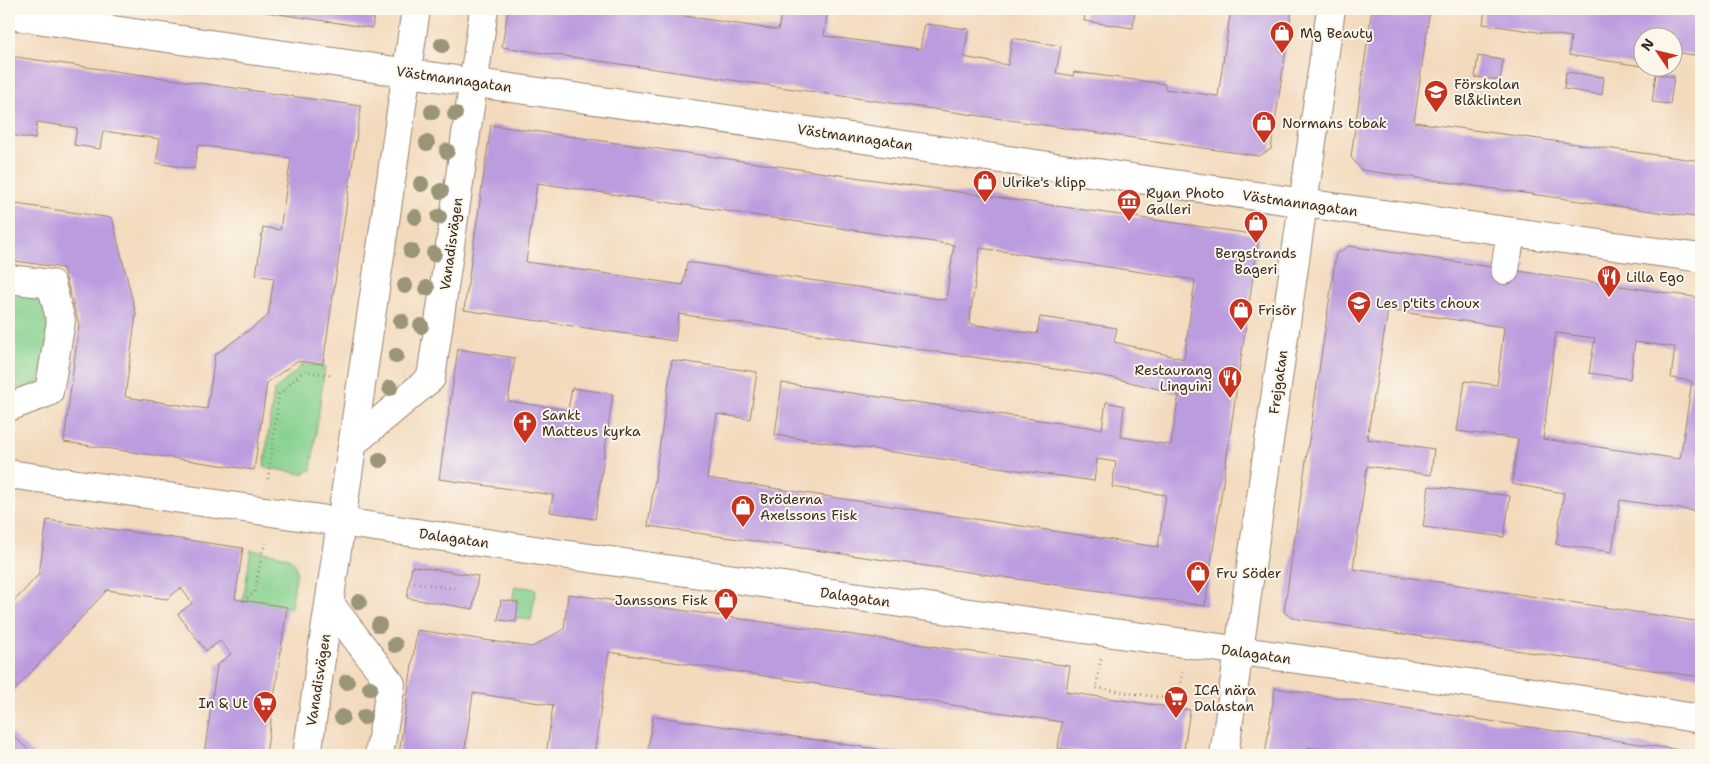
<svg xmlns="http://www.w3.org/2000/svg" width="1710" height="764" font-family="'Shantell Sans',sans-serif">
<rect width="100%" height="100%" fill="#fbf7ec"/>
<filter id="ink" filterUnits="userSpaceOnUse"><feTurbulence type="fractalNoise" baseFrequency=".02" numOctaves="2"/><feDisplacementMap in="SourceGraphic" scale="10" xChannelSelector="R" yChannelSelector="G"/><feConvolveMatrix kernelMatrix="1 2 1 2 8 2 1 2 1" color-interpolation-filters="sRGB"/></filter>
<filter id="wash" filterUnits="userSpaceOnUse"><feTurbulence type="fractalNoise" baseFrequency=".0096" numOctaves="4" result="noise"/><feDisplacementMap in="SourceGraphic" scale="20" xChannelSelector="R" yChannelSelector="G"/><feGaussianBlur stdDeviation="1.12" result="paint"/><feColorMatrix in="noise" values="0 0 0 0 0 0 0 0 0 0 0 0 0 0 0 0 0 1.4 0 .05"/><feComposite in="paint" operator="in"/></filter>
<g filter="url(#wash)">
<rect width="100%" height="100%" fill="#f3dabd"/>
<path fill="#85d08e" stroke="#607d56" d="M9 289 44 294 50 320 40 383 9 391Z
M303 364 325 366 311 470 302 474 264 467 274 391Z
M251 550C305 559 299 556 291 608L243 601Z
M515 586 536 589 531 620 516 618 518 602 512 601Z"/>
<g id="blocks">
<path fill="#bb9cdf" fill-rule="evenodd" d="M246 9H375L372 28Z
M508 9H638L778 30 782 9H828L824 36 920 49 925 24 969 29 963 57 1008 65 1012 38 1061 46 1056 73 1073 76 1074 72 1165 84V89L1218 96 1231 9H1292L1271 149 1259 156 502 47Z
M1086 9H1135L1133 28 1084 21Z
M1372 9H1430L1414 122 1701 161V218L1361 170 1351 157Z
M1485 9H1701V56L1672 52V38H1642V66L1569 55 1571 37 1483 24Z
M9 56 361 106 323 364 297 361 267 383 254 470 64 442 79 324 63 268 9 260V203L112 218 136 314 125 397 207 409 215 355 268 316 274 278 256 275 263 227 280 230 291 158 198 145 194 169 156 163 160 139 103 131 100 149 74 145 77 128 37 122 35 139 9 135Z
M1478 56 1503 60 1500 80 1475 77Z
M1566 72 1604 77 1602 95 1564 89Z
M1656 74 1674 77 1670 104 1652 102Z
M491 125 1259 235 1205 606 648 526 672 360 757 372 750 419 717 414 707 478 1158 547 1166 495 1112 487 1116 462 1097 459 1094 481 775 435 782 383 1102 429 1106 402 1124 406 1121 437 1171 445 1179 394 1109 377 679 314 675 341 464 310ZM537 183 954 245 946 300 687 262 683 285 526 262ZM980 248 1195 280 1184 359 1114 342 1117 328 1040 317 1037 334 969 324Z
M1349 246 1701 298V441L1698 464 1701 465V512L1620 500 1612 552 1556 544 1564 493 1512 484 1518 439 1457 431 1465 381 1497 385 1504 327 1388 310 1367 439 1434 449 1431 475 1367 466 1353 569 1701 622V677L1292 618 1284 612 1336 254ZM1556 333 1595 338 1589 373 1630 379 1635 342 1675 347 1671 378 1692 381 1680 459 1543 439Z
M458 349 515 358 508 401 568 410 572 388 613 394 595 519 550 512 553 495 439 479Z
M1429 486 1510 496 1504 537 1423 527Z
M47 520 243 548 235 599 287 607 266 755H204L217 665 231 654 220 641 206 651 178 614 192 603 181 588 167 599 107 590 9 696V607L39 574Z
M412 566 478 576 473 609 407 598Z
M568 594 1070 666 1066 692 1190 710 1183 755H1110L1058 748 1062 722 609 652 594 755H546L553 705 473 693 464 755H399L417 630 532 647 564 629Z
M501 600 518 602 516 622 498 620Z
M1275 688 1685 751 1687 755H1357L1308 747 1307 755H1265Z
M653 716 910 754V755H647Z
M9 731 22 744 34 755H9Z"/>
</g>
</g>
<g filter="url(#ink)">
<use href="#blocks" fill-opacity="0" stroke="#97826e" stroke-width="1"/>
<g fill="none" stroke-linecap="round" stroke-linejoin="round">
<defs>
<path id="minor" d="M9 15 1304 203 1701 258
M1505 270 1511 232
M9 279 51 284 61 321 49 392 9 407
M353 443 431 378 484 9
M9 474 970 613 1526 691 1701 719
M330 604 391 684 379 755
M307 755 416 9
M1224 755 1331 9"/>
</defs>
<use href="#minor" stroke="#97826e" stroke-width="30"/>
<path stroke="#97826e" stroke-width="3" stroke-dasharray="1 4" stroke-linecap="butt" d="M268 479 279 394 304 371 330 375
M409 582 457 589
M243 601 255 592 262 552 266 543
M1101 659 1096 688 1178 700 1183 671"/>
<use href="#minor" stroke="#fff" stroke-width="28"/>
</g>
<g fill="#9a9578">
<circle cx="442" cy="45" r="8"/>
<circle cx="432" cy="112" r="8"/>
<circle cx="455" cy="114" r="8"/>
<circle cx="427" cy="143" r="8"/>
<circle cx="447" cy="151" r="8"/>
<circle cx="421" cy="184" r="8"/>
<circle cx="441" cy="191" r="8"/>
<circle cx="415" cy="217" r="8"/>
<circle cx="439" cy="217" r="8"/>
<circle cx="411" cy="251" r="8"/>
<circle cx="434" cy="254" r="8"/>
<circle cx="405" cy="286" r="8"/>
<circle cx="427" cy="288" r="8"/>
<circle cx="401" cy="321" r="8"/>
<circle cx="421" cy="326" r="8"/>
<circle cx="396" cy="356" r="8"/>
<circle cx="390" cy="388" r="8"/>
<circle cx="380" cy="460" r="8"/>
<circle cx="359" cy="602" r="8"/>
<circle cx="379" cy="625" r="8"/>
<circle cx="395" cy="645" r="8"/>
<circle cx="347" cy="682" r="8"/>
<circle cx="370" cy="688" r="8"/>
<circle cx="342" cy="717" r="8"/>
<circle cx="364" cy="717" r="8"/>
</g>
</g>
<defs>
<symbol id="shop-pin" viewBox="-11 -11 22 30"><path d="M0 17L-7.5 6A9.5 9.5 0 1 1 7.5 6Z" fill="#c8321e" stroke="#fbf7ec"/><path d="M-5-2.5h2.3a2.7 3.5 0 0 1 5.4 0H5L5.5 6h-11ZM-1.5-2.5h3a1.5 2.3 0 0 0-3 0Z" fill="#fff"/></symbol>
<symbol id="school-pin" viewBox="-11 -11 22 30"><path d="M0 17L-7.5 6A9.5 9.5 0 1 1 7.5 6Z" fill="#c8321e" stroke="#fbf7ec"/><path d="M0-5L7-2L0 1L-7-2ZM-4 1L0 2.5L4 1V4Q0 6-4 4Z" fill="#fff"/></symbol>
<symbol id="museum-pin" viewBox="-11 -11 22 30"><path d="M0 17L-7.5 6A9.5 9.5 0 1 1 7.5 6Z" fill="#c8321e" stroke="#fbf7ec"/><path d="M0-6L6-3V-2H-6V-3ZM-5-1h2V3h-2ZM-1-1h2V3h-2ZM3-1h2V3H3ZM-6 4H6V6H-6Z" fill="#fff"/></symbol>
<symbol id="restaurant-pin" viewBox="-11 -11 22 30"><path d="M0 17L-7.5 6A9.5 9.5 0 1 1 7.5 6Z" fill="#c8321e" stroke="#fbf7ec"/><path d="M-5-6h1v4h1v-4h1v4h1v-4h1v5L-1.5 .5V6h-2V.5L-5-1ZM5-6V6H3V1.5H1.5Q1.5-4 5-6Z" fill="#fff"/></symbol>
<symbol id="church-pin" viewBox="-11 -11 22 30"><path d="M0 17L-7.5 6A9.5 9.5 0 1 1 7.5 6Z" fill="#c8321e" stroke="#fbf7ec"/><path d="M-1.2-6h2.4v3.5h3.3v2.4h-3.3V6h-2.4V-.1h-3.3v-2.4h3.3Z" fill="#fff"/></symbol>
<symbol id="supermarket-pin" viewBox="-11 -11 22 30"><path d="M0 17L-7.5 6A9.5 9.5 0 1 1 7.5 6Z" fill="#c8321e" stroke="#fbf7ec"/><path d="M-6-5.5h2.5l.6 2H6L4.5 2H-2.5L-4.4-4H-6ZM-1.5 3.2a1.3 1.3 0 1 0 .1 0ZM3 3.2a1.3 1.3 0 1 0 .1 0Z" fill="#fff"/></symbol>
</defs>
<g fill-rule="evenodd">
<use href="#shop-pin" x="1268" y="19" width="28" height="38"/>
<use href="#school-pin" x="1422" y="78" width="28" height="38"/>
<use href="#shop-pin" x="1250" y="109" width="28" height="38"/>
<use href="#shop-pin" x="971" y="168" width="28" height="38"/>
<use href="#museum-pin" x="1115" y="187" width="28" height="38"/>
<use href="#shop-pin" x="1242" y="209" width="28" height="38"/>
<use href="#restaurant-pin" x="1595" y="263" width="28" height="38"/>
<use href="#school-pin" x="1345" y="289" width="28" height="38"/>
<use href="#shop-pin" x="1227" y="296" width="28" height="38"/>
<use href="#restaurant-pin" x="1216" y="364" width="28" height="38"/>
<use href="#church-pin" x="511" y="409" width="28" height="38"/>
<use href="#shop-pin" x="729" y="493" width="28" height="38"/>
<use href="#shop-pin" x="1184" y="559" width="28" height="38"/>
<use href="#shop-pin" x="712" y="586" width="28" height="38"/>
<use href="#supermarket-pin" x="1162" y="684" width="28" height="38"/>
<use href="#supermarket-pin" x="251" y="689" width="28" height="38"/>
</g>
<g text-anchor="middle" dominant-baseline="central" stroke-width="4" stroke-linejoin="round" paint-order="stroke">
<g font-size="14" fill="#3b2a1e" stroke="#fbf7ec" text-anchor="start">
<text x="1300" y="33">Mg Beauty</text>
<text x="1454" y="84">Förskolan<tspan x="1454" dy="16">Blåklinten</tspan></text>
<text x="1282" y="123">Normans tobak</text>
<text x="1002" y="182">Ulrike's klipp</text>
<text x="1146" y="193">Ryan Photo<tspan x="1146" dy="16">Galleri</tspan></text>
<text x="1256" y="253" text-anchor="middle">Bergstrands<tspan x="1256" dy="16">Bageri</tspan></text>
<text x="1626" y="277">Lilla Ego</text>
<text x="1376" y="303">Les p'tits choux</text>
<text x="1258" y="310">Frisör</text>
<text x="1212" y="370" text-anchor="end">Restaurang<tspan x="1212" dy="16">Linguini</tspan></text>
<text x="542" y="415">Sankt<tspan x="542" dy="16">Matteus kyrka</tspan></text>
<text x="760" y="499">Bröderna<tspan x="760" dy="16">Axelssons Fisk</tspan></text>
<text x="1216" y="573">Fru Söder</text>
<text x="708" y="600" text-anchor="end">Janssons Fisk</text>
<text x="1194" y="690">ICA nära<tspan x="1194" dy="16">Dalastan</tspan></text>
<text x="248" y="703" text-anchor="end">In &amp; Ut</text>
</g>
<g font-size="14" fill="#3b2a1e" stroke="#fbf7ec">
<text transform="translate(454 79) rotate(8)">Västmannagatan</text>
<text transform="translate(855 137) rotate(8)">Västmannagatan</text>
<text transform="translate(1300 203) rotate(8)">Västmannagatan</text>
<text transform="translate(451 244) rotate(-82)">Vanadisvägen</text>
<text transform="translate(1278 382) rotate(-82)">Frejgatan</text>
<text transform="translate(454 538) rotate(8)">Dalagatan</text>
<text transform="translate(855 597) rotate(8)">Dalagatan</text>
<text transform="translate(1256 654) rotate(8)">Dalagatan</text>
<text transform="translate(318 680) rotate(-81)">Vanadisvägen</text>
</g>
</g>
<rect width="1710" height="764" fill="none" stroke="#fbf7ec" stroke-width="30"/>
<g transform="translate(1658 52) rotate(305)"><circle r="24" fill="#fbf7ec" stroke="#aea59a"/>
<path d="M0-4L9 19L0 12L-9 19Z" fill="#c8321e"/>
<text y="-8" font-size="14" font-weight="bold" text-anchor="middle" fill="#3b2a1e">N</text>
</g>
</svg>
